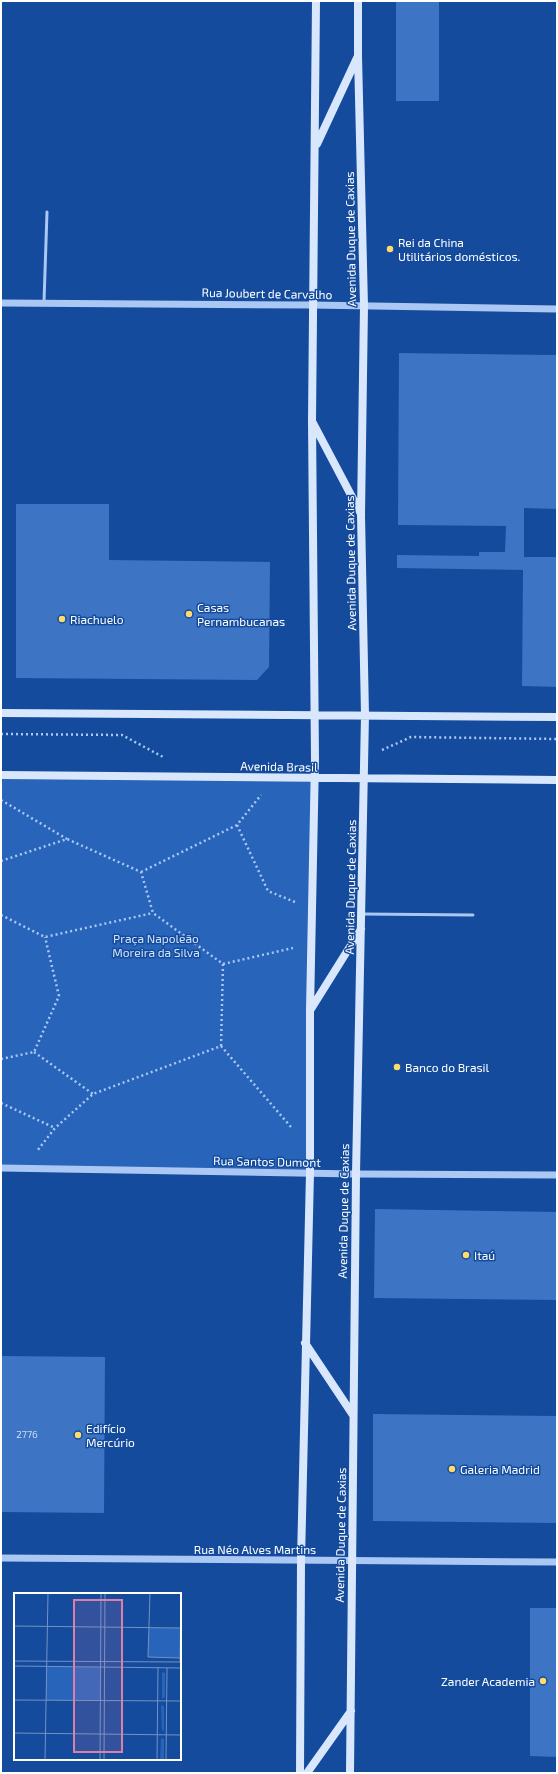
<svg xmlns="http://www.w3.org/2000/svg" width="558" height="1774" font-family="'Exo 2',sans-serif">
<rect width="100%" height="100%" fill="#144b9c"/>
<path fill="#2764ba" d="M1 775 314 778 310 1173 1 1168Z"/>
<path fill="#3d74c3" d="M396 1H439V101H396Z
M399 353 557 355V509L524 508V557H557V687L522 686 523 570 397 568V555L479 556V552H505L506 526 398 525Z
M16 504H109V560L270 562 269 667 257 680 16 678Z
M375 1209 557 1212V1300L374 1298Z
M1 1356 105 1357 104 1513 1 1512Z
M373 1414 557 1416V1523L373 1521Z
M530 1608H557V1757L530 1756Z"/>
<g fill="none" stroke-linecap="round" stroke-linejoin="round">
<path stroke="#aac8f3" stroke-width="2.5" stroke-dasharray="2 3" stroke-linecap="butt" d="M1 734 122 735 165 758
M382 750 411 737 557 739
M1 800 67 839
M237 825 268 891 295 902
M1 861 67 839 141 872 153 913 223 964 221 1046 93 1094 55 1128
M141 872 237 825 261 795
M1 915 45 937 153 913
M223 964 293 948
M221 1046 291 1127
M34 1052 93 1094
M1 1059 34 1052 59 996 45 937
M1 1103 55 1128 37 1151"/>
<path stroke="#aac8f3" stroke-width="3" d="M44 302 47 212
M362 914 473 915"/>
<path stroke="#aac8f3" stroke-width="7" d="M1 303 312 305 557 309
M1 1168 356 1174 557 1175
M1 1558 557 1562"/>
<path stroke="#d9e7fd" stroke-width="8" d="M317 144 357 58
M313 423 361 514
M1 713 557 717
M1 775 557 780
M311 1009 361 929
M305 1343 353 1415
M300 1773 301 1560 310 1173V1010L315 759 312 421 316 1
M307 1773 351 1711
M350 1773 356 1174 365 715 361 515 364 306 358 56V1"/>
</g>
<g fill="#ffda6c" stroke="#144b9c" stroke-width="1.5">
<circle cx="390" cy="249" r="4"/>
<circle cx="189" cy="614" r="4"/>
<circle cx="62" cy="619" r="4"/>
<circle cx="397" cy="1067" r="4"/>
<circle cx="466" cy="1255" r="4"/>
<circle cx="78" cy="1435" r="4"/>
<circle cx="452" cy="1469" r="4"/>
<circle cx="543" cy="1681" r="4"/>
</g>
<g text-anchor="middle" dominant-baseline="central" stroke-width="3" stroke-linejoin="round" paint-order="stroke">
<g font-size="10" fill="#cedcf0">
<text x="27" y="1434">2776</text>
</g>
<g font-size="12" fill="#fff" stroke="#144b9c">
<text transform="translate(350 239) rotate(-91)">Avenida Duque de Caxias</text>
<text transform="translate(267 293) rotate(1)">Rua Joubert de Carvalho</text>
<text transform="translate(350 563) rotate(-91)">Avenida Duque de Caxias</text>
<text transform="translate(279 766) rotate(1)">Avenida Brasil</text>
<text transform="translate(350 887) rotate(-89)">Avenida Duque de Caxias</text>
<text transform="translate(267 1161) rotate(1)">Rua Santos Dumont</text>
<text transform="translate(343 1211) rotate(-89)">Avenida Duque de Caxias</text>
<text transform="translate(340 1535) rotate(-89)">Avenida Duque de Caxias</text>
<text x="255" y="1549">Rua Néo Alves Martins</text>
</g>
<g font-size="12" fill="#fff" stroke="#144b9c" text-anchor="start">
<text x="398" y="242">Rei da China<tspan x="398" dy="14">Utilitários domésticos.</tspan></text>
<text x="197" y="607">Casas<tspan x="197" dy="14">Pernambucanas</tspan></text>
<text x="70" y="619">Riachuelo</text>
<text x="405" y="1067">Banco do Brasil</text>
<text x="474" y="1255">Itaú</text>
<text x="86" y="1428">Edifício<tspan x="86" dy="14">Mercúrio</tspan></text>
<text x="460" y="1469">Galeria Madrid</text>
<text x="535" y="1681" text-anchor="end">Zander Academia</text>
</g>
<g font-size="12" fill="#d2e4fd" stroke="#144b9c">
<text x="156" y="938">Praça Napoleão<tspan x="156" dy="14">Moreira da Silva</tspan></text>
</g>
</g>
<g transform="translate(14 1593)">
<rect width="167" height="167" fill="#144b9c"/>
<path d="M135 35H166V65L134 64ZM32 74H87V108L32 107ZM148 79 151 80V104L148 106ZM147 112 150 113V137L148 138ZM147 145 150 146V167H146Z" fill="#2764ba"/>
<path fill="none" stroke="#7293c4" stroke-width="1" d="M136 0 134 64 166 65M0 33 167 35M0 68 167 69M166 69 167 0M0 73 167 75M0 107 167 108M0 140 167 142M31 167 34 0M86 167 87 0M90 167 91 0M143 167 144 74M152 167 153 75"/>
<path fill="#dd80a5" fill-opacity="0.15" stroke="#dd80a5" stroke-width="2" d="M60 7H108V159H60Z"/>
<rect width="167" height="167" fill="none" stroke="#fff" stroke-width="2"/>
</g>
<rect width="558" height="1774" fill="none" stroke="#ffffff" stroke-width="4"/>
</svg>
